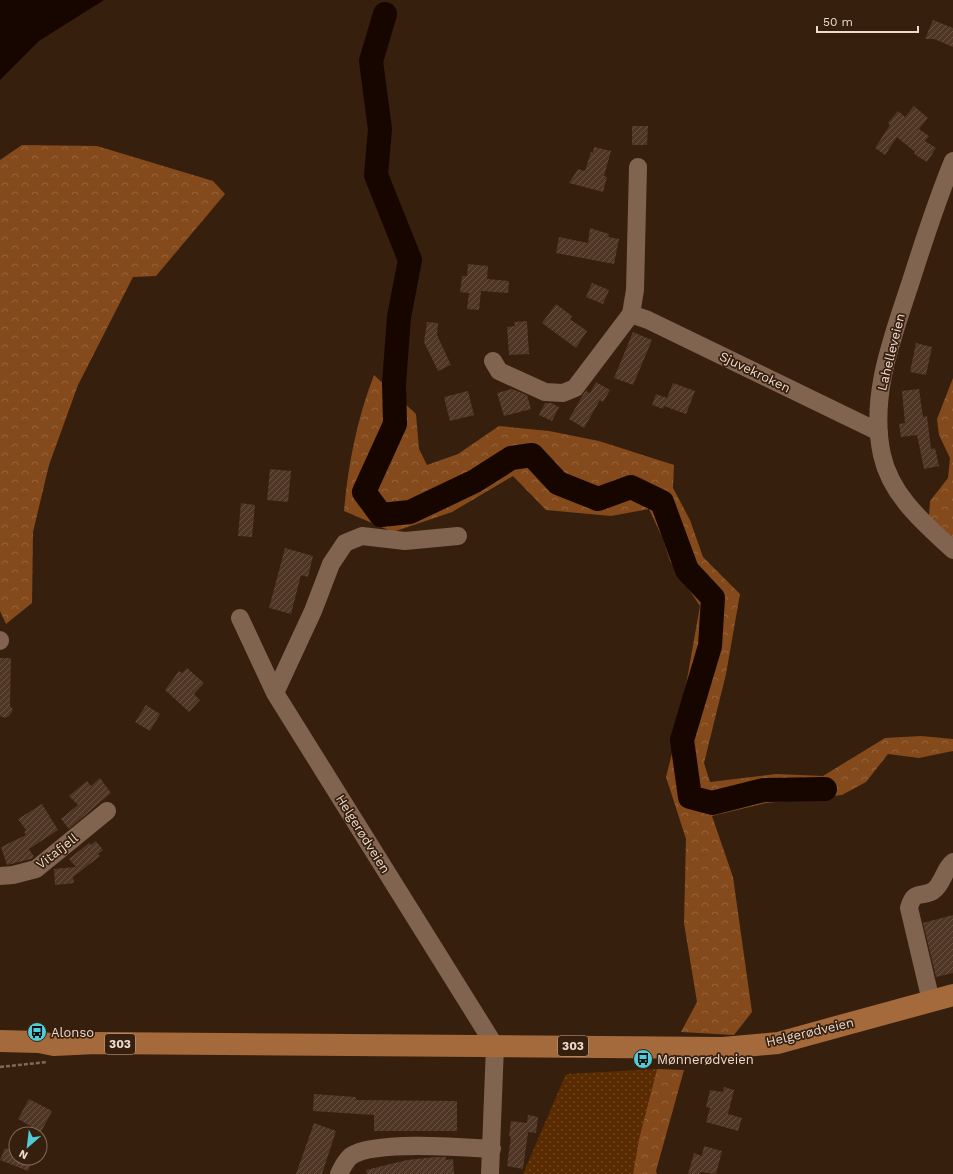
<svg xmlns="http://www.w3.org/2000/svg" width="953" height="1174" font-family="'Work Sans',sans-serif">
<defs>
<pattern id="grass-dots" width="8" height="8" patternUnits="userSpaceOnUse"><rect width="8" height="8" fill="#5a2b00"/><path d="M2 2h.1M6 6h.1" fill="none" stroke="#724924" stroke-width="1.8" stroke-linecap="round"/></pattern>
<pattern id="forest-crowns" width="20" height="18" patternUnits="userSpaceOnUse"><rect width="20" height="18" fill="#844a1b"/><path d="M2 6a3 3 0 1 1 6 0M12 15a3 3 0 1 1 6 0" fill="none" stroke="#96643b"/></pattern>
<pattern id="building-hatch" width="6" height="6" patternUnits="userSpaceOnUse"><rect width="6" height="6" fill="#503624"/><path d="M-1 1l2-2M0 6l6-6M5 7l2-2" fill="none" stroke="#695243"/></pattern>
</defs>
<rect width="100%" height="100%" fill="#371f0d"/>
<path fill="url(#grass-dots)" d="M657 1069 639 1139 633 1174H523L566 1074Z"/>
<path fill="url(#forest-crowns)" d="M22 145 97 146 213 181 225 194 156 276 133 277 78 385 49 465 33 532 32 603 6 624 0 611V160Z
M374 375 416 414 419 449 427 465 458 454 499 426 549 431 599 441 674 465 673 488 690 520 703 557 740 594 726 674 704 763 710 782 776 774 823 776 885 738 921 736 953 739V751L919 758 888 754 866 782 842 795 766 803 712 816 733 877 752 1012 734 1035 681 1032 697 1002 684 923 686 839 666 777 678 730 700 606 670 561 663 539 649 509 611 516 546 510 513 476 452 512 393 532 344 511C348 465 357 419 374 375Z
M953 378V540L929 516 930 501 948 478 950 458 939 435 937 419Z
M657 1069 684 1070 656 1171 657 1174H633L639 1139Z"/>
<path fill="#170600" d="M0 0H104L39 41 0 80Z"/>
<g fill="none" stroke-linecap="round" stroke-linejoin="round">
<path stroke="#170600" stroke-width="24" d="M385 14 371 61 380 129 376 175 410 260 399 317 394 384 395 424 364 492 381 515 410 512 475 481 511 458 532 455 558 483 598 499 631 487 662 502 687 570 713 598 710 646 682 740 690 797 712 803 764 790 825 789"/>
</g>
<path fill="url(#building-hatch)" d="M933 20 953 28V47L934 39H925Z
M914 106 928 118 919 129 929 136 925 141 936 148 927 162 914 154 915 152 897 137 885 155 875 148 890 125 888 123 898 111 905 117Z
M632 126H648L647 145H632Z
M594 147 611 151 604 176 607 177 603 192 569 183 578 169 585 171 591 152 593 153Z
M590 228 609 234 608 237 619 239 614 264 556 253 559 237 588 243Z
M468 264 488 266 487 279 509 281 508 293 481 291 479 310 467 309 469 293 460 292 462 276H467Z
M592 283 609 290 603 304 586 297Z
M556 304 572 316 570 319 587 331 576 348 542 323Z
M527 321 529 354 509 355 507 327 515 326 514 322Z
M427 322 438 323 437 335 451 365 438 371 424 342Z
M633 332 652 340 633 385 614 378Z
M916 343 932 347 926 375 910 372Z
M596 382 610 390 603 402 600 400 584 428 569 419 584 393 586 391 590 393Z
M673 383 695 391 686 414 664 406 663 409 652 405 656 394 667 398Z
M512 389 527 395 531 409 504 416 497 393Z
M919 389 923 417 927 416 931 449 935 448 939 466 924 469 917 435 901 437 899 424 905 423 902 391Z
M468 391 474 415 450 421 444 397Z
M545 403H551L559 407 552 421 539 415Z
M270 469 291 471 288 502 267 500Z
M241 503 255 505 252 537 238 536Z
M285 548 313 556 308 577 301 575 291 614 269 608Z
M0 658H11L10 706 13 710 9 716 5 718 0 716Z
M187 668 204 683 194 694 200 700 189 712 165 690 179 671 182 673Z
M146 705 160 714 150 731 135 722Z
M100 778 111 793 69 829 61 819 78 805 69 796 87 781 91 786Z
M42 804 58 830 29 849 34 857 31 859 7 865 1 847 26 835 24 832 26 830 18 819Z
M96 841 103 850 98 854 100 856 73 877 74 883 55 885 54 869 76 867 69 859 89 843 91 845Z
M953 915V973L936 977 923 923Z
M724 1087 734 1090 728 1114 742 1118 738 1131 706 1122 710 1108 706 1107 710 1090 723 1092Z
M314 1094 356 1097V1100L457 1101V1131H374V1115L313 1111Z
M29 1099 52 1111 41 1132 18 1119Z
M528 1115 538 1117 536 1133 528 1132 523 1169 507 1166 511 1137 509 1136 511 1121 527 1123Z
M314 1123 336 1131 322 1174H296Z
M704 1146 722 1151 716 1174 700 1172 699 1174H688L694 1153 702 1156Z
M5 1148 16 1152V1158H33L28 1171 0 1160Z
M436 1157H446V1160L453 1159 454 1174H367L366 1170 407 1160Z"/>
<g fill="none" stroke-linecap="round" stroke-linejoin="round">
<path stroke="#7e695a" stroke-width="2.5" stroke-dasharray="4 2" stroke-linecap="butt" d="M0 1067 47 1062"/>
<path stroke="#806450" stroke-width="18" d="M953 161C937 200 924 240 911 281 893 336 869 396 882 455 891 496 924 523 953 550
M631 314 635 290 638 167
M493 361 499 371 545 392 563 393 575 388 631 314 648 320 879 432
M240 618 275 693 495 1046 490 1174
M0 640V641
M275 693 313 611 331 564 345 543 362 536 405 541 458 536
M0 876 13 875 36 869 107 811
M931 1001 909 908C914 889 921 898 933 891 943 884 944 869 953 862
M339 1174C342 1168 345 1161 351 1156 374 1140 462 1147 492 1149"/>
<path stroke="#a56a3c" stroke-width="22" d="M0 1041 39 1042 54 1045 96 1043 723 1048 778 1043 953 995"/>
</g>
<defs>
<symbol id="bus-disc" viewBox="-11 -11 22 22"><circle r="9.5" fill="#52cbd9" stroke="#371f0d"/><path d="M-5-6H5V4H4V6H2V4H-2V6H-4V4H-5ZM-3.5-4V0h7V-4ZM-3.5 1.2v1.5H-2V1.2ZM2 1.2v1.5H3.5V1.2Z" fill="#111"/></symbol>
</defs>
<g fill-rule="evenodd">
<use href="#bus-disc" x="26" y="1021" width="22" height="22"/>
<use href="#bus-disc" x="632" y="1048" width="22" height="22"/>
</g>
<g text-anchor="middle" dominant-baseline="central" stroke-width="3.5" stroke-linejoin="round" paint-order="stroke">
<g fill="#371f0d" stroke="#b5a295" stroke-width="1">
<rect x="105" y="1034" width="30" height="20" rx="3"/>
<rect x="558" y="1036" width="30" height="20" rx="3"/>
</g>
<g font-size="12" font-weight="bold" fill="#ebdacf">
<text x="120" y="1044">303</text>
<text x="573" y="1046">303</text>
</g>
<g font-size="13" fill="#ebdacf" stroke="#371f0d">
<text transform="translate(891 352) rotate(-76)">Lahelleveien</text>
<text transform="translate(755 372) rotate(26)">Sjuvekroken</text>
<text transform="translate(363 834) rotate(58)">Helgerødveien</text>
<text transform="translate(57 851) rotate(-38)">Vitafjell</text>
<text transform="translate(810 1032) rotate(-13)">Helgerødveien</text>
</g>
<g font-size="13" fill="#ebdacf" stroke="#371f0d" text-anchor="start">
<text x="51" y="1032">Alonso</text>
<text x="657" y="1059">Mønnerødveien</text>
</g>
</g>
<g transform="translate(28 1146) rotate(208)"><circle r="19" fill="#371f0d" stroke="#7f6a5b"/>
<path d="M0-3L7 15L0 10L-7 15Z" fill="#52cbd9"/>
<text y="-6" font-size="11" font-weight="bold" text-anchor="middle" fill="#ebdacf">N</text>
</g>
<path d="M817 26v6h101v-6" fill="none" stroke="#ebdacf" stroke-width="2"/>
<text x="823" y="26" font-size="12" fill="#ebdacf" stroke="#371f0d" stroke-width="3" paint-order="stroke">50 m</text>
</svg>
